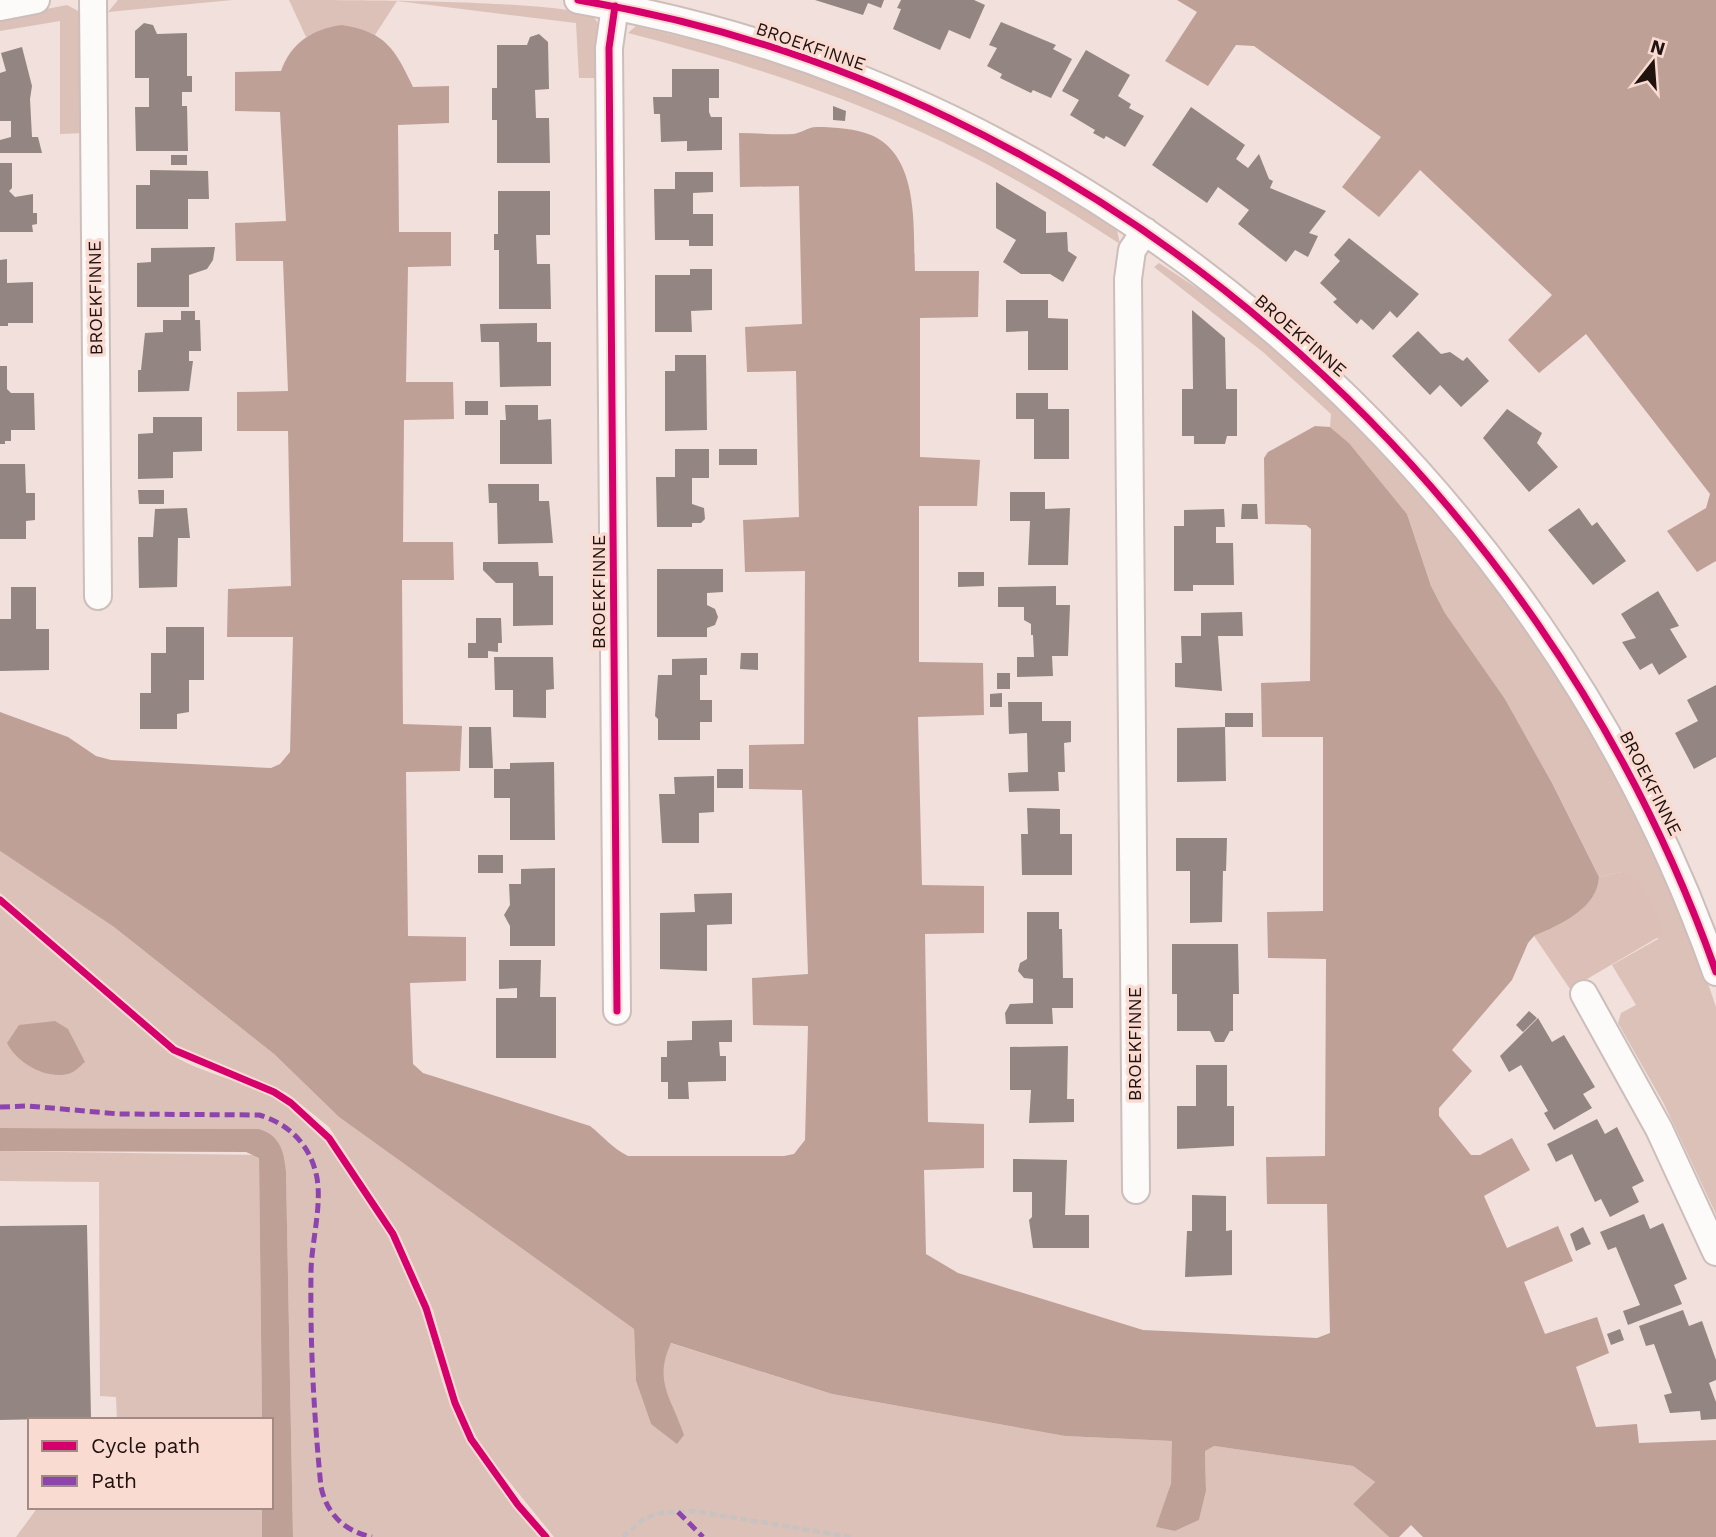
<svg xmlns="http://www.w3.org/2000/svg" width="1716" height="1537" font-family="'Work Sans',sans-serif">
<rect width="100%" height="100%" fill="#f1e0db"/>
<path fill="#dcc1b8" d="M118 0H232L108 12Z
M289 0C342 0 558 0 592 16 607 27 601 62 602 78H579L576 23 397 1 375 35C351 23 329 26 306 37Z
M67 5 80 12 85 133 60 134V21L0 31V18Z
M636 26 742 51 870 96 973 144 1116 226 1120 244C1071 212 1021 181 969 155 860 100 746 63 628 33Z
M1159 263 1239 316 1387 452 1532 633 1641 820 1695 945 1716 1007V1214L1664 1104 1618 1023 1621 1013 1636 1005 1612 965 1658 939 1621 872 1599 877 1552 783 1505 699 1445 613 1431 586 1407 514 1349 443 1330 427 1331 414 1263 352 1154 267Z
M0 851 114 927 274 1054 339 1117 634 1329 636 1381 651 1424 680 1425C665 1391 656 1378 670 1343L832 1394 1065 1436 1173 1441 1171 1482 1157 1527 1175 1531 1199 1520 1206 1491 1205 1450 1214 1446 1353 1466 1375 1482 1353 1504 1389 1537H554L481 1447 457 1395 433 1310 401 1238 329 1127 287 1093 176 1045 0 893Z
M0 906 177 1058C215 1079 263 1084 298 1112 344 1149 399 1248 419 1304 432 1341 439 1380 455 1416 475 1462 509 1499 541 1537H293L286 1172 259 1129 0 1128Z
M0 1151 256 1155 259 1158 262 1420H117L116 1397 100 1396 99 1182 0 1181Z
M38 1507H262V1537H16Z"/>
<path fill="#dcc0b7" d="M1621 872C1645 880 1658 911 1662 935L1570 989 1534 936C1560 925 1598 908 1599 877Z"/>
<path fill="#bfa097" d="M1177 0H1716V561L1697 572 1667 531 1706 508 1710 494 1586 334 1539 373 1508 340 1552 295 1420 170 1379 217 1342 187 1381 137 1254 46 1236 45 1208 86 1165 61 1197 12Z
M342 25C386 32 395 49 413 87L449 86V123L398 125 399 232H451V266L408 267 406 382H453L454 419 404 420 403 542H453L454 580H402L403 724 462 726 460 771 406 772 408 936 466 937V981L410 983 413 1064 423 1073 590 1126C603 1136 613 1149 628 1156H784L794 1154 805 1140 808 1026 753 1025 752 978 808 974 802 790 749 789V745L804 744 805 571 745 572 743 520 799 517 796 371 747 372 745 327 802 324 799 186 740 187 739 133C757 133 775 135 793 134 802 133 809 126 818 127 834 127 857 129 871 135 920 156 913 228 915 271H979L978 317 920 318V457L980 460 977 506H919V662L983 663 984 715 918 717 922 885 984 886V933L925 934 928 1122 984 1124V1168L924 1170 926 1254 958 1273 1143 1330 1317 1338 1330 1333 1327 1204H1267L1266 1157 1325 1156 1326 959 1268 958 1267 912 1323 911V737H1262L1261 683 1310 681 1311 529 1306 525 1265 524 1264 458 1268 452 1315 426 1330 427 1349 443 1407 514 1431 586 1445 613 1505 699 1552 783 1599 877C1598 908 1560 925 1534 936L1528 943 1512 980 1452 1050 1472 1071 1439 1108V1116L1471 1155H1480L1512 1138 1530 1170 1484 1196 1507 1248 1558 1226 1573 1261 1524 1282 1545 1334 1597 1317 1609 1353 1576 1367 1596 1427 1637 1424 1639 1443 1716 1440V1537H1423L1411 1525 1399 1537H1389L1353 1504 1375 1482 1353 1466 1214 1446 1205 1451 1206 1491 1199 1520 1175 1531 1156 1527 1171 1483 1172 1441 1065 1436 832 1394 671 1343C653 1382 672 1398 684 1435L677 1444 651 1424 636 1381 634 1329 339 1117 274 1054 114 927 0 851V712L68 737 96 756 111 760 271 768 280 764 290 752 293 637H227L228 589 291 586 288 431H237V392L288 391 283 261H236L235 223 286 221 280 112 235 111V72L281 71C291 43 312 29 342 25Z
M55 1021 68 1029 85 1062C80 1066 74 1073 68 1074 45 1079 17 1063 7 1043L19 1025Z
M0 1128 259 1129C281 1136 284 1152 286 1172L293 1537H262V1507H271V1420H262L259 1158 246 1152 0 1151Z"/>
<path fill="#938581" d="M815 0H884L881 8 868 3 863 15Z
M901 0H974L985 5 970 39 949 30 940 50 893 29 901 9 897 8Z
M1001 22 1056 45 1053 49 1072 59 1051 98 1033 90 1031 93 1000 78 1002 74 987 66 997 48 989 45Z
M144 23 153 25 157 34 187 33V76H192V92H182V106H187L188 151H136L135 107H149V78H135V31Z
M539 34 548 42 549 89 535 90 536 118H549L550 163H497V120H492V88H497V45H527L530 37Z
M22 47 32 86 30 99 32 137H38L42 153H0V140L11 137V121H0V73L6 71 1 53Z
M1086 50 1130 75 1118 96 1131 104 1129 108 1144 116 1125 147 1106 136 1104 139 1093 133 1095 130 1070 115 1079 100 1062 91Z
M672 69H719V98H709V112L711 117H722V150L687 151V141L661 142 660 114H654L653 97H672Z
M833 106 846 111 845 121 833 120Z
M1191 107 1245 145 1236 159 1248 168 1259 154 1269 179 1273 181 1270 188 1326 211 1309 233 1318 236 1308 257 1295 250 1286 262 1238 224 1249 210 1218 187 1207 203 1152 165Z
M171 155H187V165H171Z
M0 163H12V188L9 191 15 197 33 194V213H37V224L32 225 33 232H0Z
M150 170 208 171 209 199H188V229H136V185H150Z
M675 172H713V192L693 193V214H713V246H689V240H655L654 189H675Z
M996 182 1046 212V233L1067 232 1068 251 1077 257 1063 282 1050 274H1021L1003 262 1016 240 996 228Z
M498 191H550V235H536L537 264H550L551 309H499V250H494V234H498Z
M1349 238 1419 294 1397 318 1390 311 1373 330 1361 319 1357 324 1333 302 1337 299 1320 283 1340 261 1334 255Z
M215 247 213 260 207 269 189 275V307H137V263L151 262V248Z
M7 259V283L33 282V323H8V326H0V260Z
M690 269H712V310L691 311 692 332H655V275H690Z
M1006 300H1048V318L1068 319V370H1028V331L1006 332Z
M1192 310 1225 338 1226 389H1237V436H1227L1225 444H1194V436H1182V389H1193Z
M181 311H195V320H200L201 351H189V361H193L189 391 138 392V370H141L145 333 163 332V320H181Z
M537 323V342H551V386L500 387 499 342H481L480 324Z
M1418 331 1441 354 1450 352 1463 361 1467 357 1489 381 1461 407 1440 385 1430 395 1392 356Z
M675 355H706L707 430 665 431V371H675Z
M0 366H7V389L11 393H34L35 430H11V441H5V444H0Z
M1016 393H1048V409H1069V459H1034V419H1016Z
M465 401H488V415H465Z
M505 405H538V420L551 419 552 464H500V420H506Z
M1507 409 1542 433 1537 443 1558 467 1529 492 1483 438Z
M153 417H202V451L173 452V478L138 479V434L153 433Z
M675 449H709V478H692V504L704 508 705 519 701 523H692V527H657L656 477H675Z
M719 449H757V465H719Z
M0 464H25L26 493H35V520L26 521V539H0Z
M488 484H539V501H549L553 543 498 544 497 503H489Z
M138 490H164V504H139Z
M1010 492H1045V509L1070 508 1068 565H1028L1030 521H1010Z
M1242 504H1257L1258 519H1241Z
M187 508 190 538H178L177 587 139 588 138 537H153L155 509Z
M1579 508 1592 526 1597 522 1626 561 1593 585 1548 530Z
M1224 509 1225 527H1216V543H1233L1234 585H1193V591H1174V526H1184V510Z
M483 562H538L539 576H553V625L513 626V583H496L483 570Z
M657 569H723V592L707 593V605L715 609 718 617 715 625 707 628V637H657Z
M958 572H984V586L958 587Z
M1056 586V605H1070L1068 656H1052L1053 676 1017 677V657H1034L1033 635H1031V624L1024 620V607H998V587Z
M11 587H36V629H49V670L0 671V619H11Z
M1658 591 1679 626 1670 629 1687 657 1659 675 1652 663 1640 670 1622 642 1636 638 1621 614Z
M1242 612 1243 636H1218L1222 691 1175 687V663H1182L1181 636H1201V613Z
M476 618H501L502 643H498V652L488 651V658H468V643H476Z
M166 627H204V680H189V712L177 714V729H140V693H151V653H166Z
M741 653H758V670L740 669Z
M494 657H553L554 689 546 690V718L513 717V690H495Z
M707 658V675H700V700H712V722H700V740H658V719L655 716 658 675H672V659Z
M997 673H1010V689H997Z
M1716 685V757L1694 769 1675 733 1698 721 1687 700Z
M1002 693V707H990V694Z
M1008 702H1042V721H1071V742L1064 743 1065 772H1058L1059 791 1009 792 1008 773 1028 772 1027 733 1009 734Z
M1225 713H1253V727H1225Z
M469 727H491L493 768H469Z
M1225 727 1226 781 1177 782V728Z
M554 762 555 840H510V798H494V769H510V763Z
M717 769H743V788H717Z
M714 776V812L699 813V843H662L659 794H675L674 777Z
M1027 808 1060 809V834H1072V875H1022L1021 834H1028Z
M1176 838H1227L1226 871H1223L1222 922 1190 923V871H1176Z
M478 855H503V873H478Z
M555 868V946H510V926L504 915 510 905 509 884H521V869Z
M732 893V924L707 925V971L660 969V913L695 912 694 894Z
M1027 912H1059V929H1062L1063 978H1073V1008H1052L1053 1024H1006L1005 1013 1010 1004 1033 1003V979L1024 978 1018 971 1020 963 1027 959Z
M1172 944H1238L1239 994H1233V1031H1230L1224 1042H1215L1210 1031H1177V994H1172Z
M499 960H541L540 997H556V1058H496V998H517V988L499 989Z
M1529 1011 1537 1018 1523 1032 1516 1025Z
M1538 1018 1552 1042 1564 1035 1595 1087 1583 1094 1592 1108 1554 1130 1544 1113 1548 1111 1521 1065 1509 1072 1500 1056Z
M732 1020V1042H719L720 1056H726V1081L688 1082 689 1099H668V1082H661V1057H667V1041L692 1040V1021Z
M1068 1046 1067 1099H1074V1122L1029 1123 1031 1090H1010V1047Z
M1196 1065H1227V1106H1234V1146L1177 1149V1106H1196Z
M1597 1119 1605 1134 1617 1127 1644 1181 1632 1187 1639 1202 1610 1217 1601 1199 1595 1202 1572 1154 1556 1162 1547 1144Z
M1013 1159 1067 1160 1065 1215H1089V1248H1033L1029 1220 1032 1217V1192H1013Z
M1192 1195 1226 1196V1231L1232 1230V1275L1185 1277 1187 1231H1192Z
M1644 1214 1650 1229 1663 1223 1687 1279 1674 1285 1682 1304 1628 1325 1623 1311 1640 1305 1616 1247 1608 1250 1600 1232Z
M87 1225 91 1418 0 1420V1226Z
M1583 1227 1591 1244 1576 1251 1570 1234Z
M1683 1310 1689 1326 1702 1321 1716 1360V1380L1709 1383 1716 1402V1419L1701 1420 1700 1411 1670 1413 1664 1395 1672 1393 1654 1344 1646 1346 1639 1326Z
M1620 1329 1624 1340 1611 1345 1607 1334Z"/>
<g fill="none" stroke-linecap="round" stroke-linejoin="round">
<defs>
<path id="street" d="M93 0 98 596
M578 0C1098 86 1542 479 1716 972
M615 6 609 48 617 1011
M0 7 36 0
M1584 994 1659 1129 1716 1252
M1136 1190 1128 279 1132 250 1145 231"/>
</defs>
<use href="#street" stroke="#ccbeba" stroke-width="30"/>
<path stroke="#c8c3c1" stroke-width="4.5" stroke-dasharray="7 3.5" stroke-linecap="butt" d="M623 1537 645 1518 661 1513 694 1511 851 1537"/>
<use href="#street" stroke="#fdfafa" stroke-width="26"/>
<path stroke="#8e44ad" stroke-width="5" stroke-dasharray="10 5" stroke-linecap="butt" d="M0 1107 28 1106 119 1114 259 1115C290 1124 311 1146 317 1178 322 1208 311 1243 311 1274 310 1344 314 1417 321 1487 327 1514 344 1531 372 1537
M678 1512 703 1537"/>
<defs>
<path id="cycleway" d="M578 0C1098 86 1542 479 1716 972
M615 6 609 48 617 1011
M0 900 174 1050 274 1092 291 1103 329 1138 393 1234 426 1308 455 1403 471 1439 518 1505 546 1537"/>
</defs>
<use href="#cycleway" stroke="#fadbd2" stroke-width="11"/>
<use href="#cycleway" stroke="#d6006c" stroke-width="7"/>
</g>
<g text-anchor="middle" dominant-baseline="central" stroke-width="7" stroke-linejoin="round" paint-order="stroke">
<g font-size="18" fill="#1f120f" stroke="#fadbd2">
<text transform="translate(811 46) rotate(19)">BROEKFINNE</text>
<text transform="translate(95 298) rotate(-91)">BROEKFINNE</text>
<text transform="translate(1301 335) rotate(41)">BROEKFINNE</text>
<text transform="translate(598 592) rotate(-90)">BROEKFINNE</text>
<text transform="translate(1651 783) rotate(63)">BROEKFINNE</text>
<text transform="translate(1134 1044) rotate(-90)">BROEKFINNE</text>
</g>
</g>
<rect x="28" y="1418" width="245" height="91" fill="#fadbd2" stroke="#a28b84" stroke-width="2"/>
<rect x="42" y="1441" width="35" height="10" fill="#d6006c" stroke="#a28b84" stroke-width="2"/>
<text x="91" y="1453" font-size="21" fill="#1f120f">Cycle path</text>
<rect x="42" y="1476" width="35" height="10" fill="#8e44ad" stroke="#a28b84" stroke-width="2"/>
<text x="91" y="1488" font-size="21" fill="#1f120f">Path</text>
<g transform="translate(1653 63) rotate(17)" stroke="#fadbd2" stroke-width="5" paint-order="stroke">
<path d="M0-5L12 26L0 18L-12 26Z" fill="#1f120f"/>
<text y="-10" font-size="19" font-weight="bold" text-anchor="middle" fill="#1f120f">N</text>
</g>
</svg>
